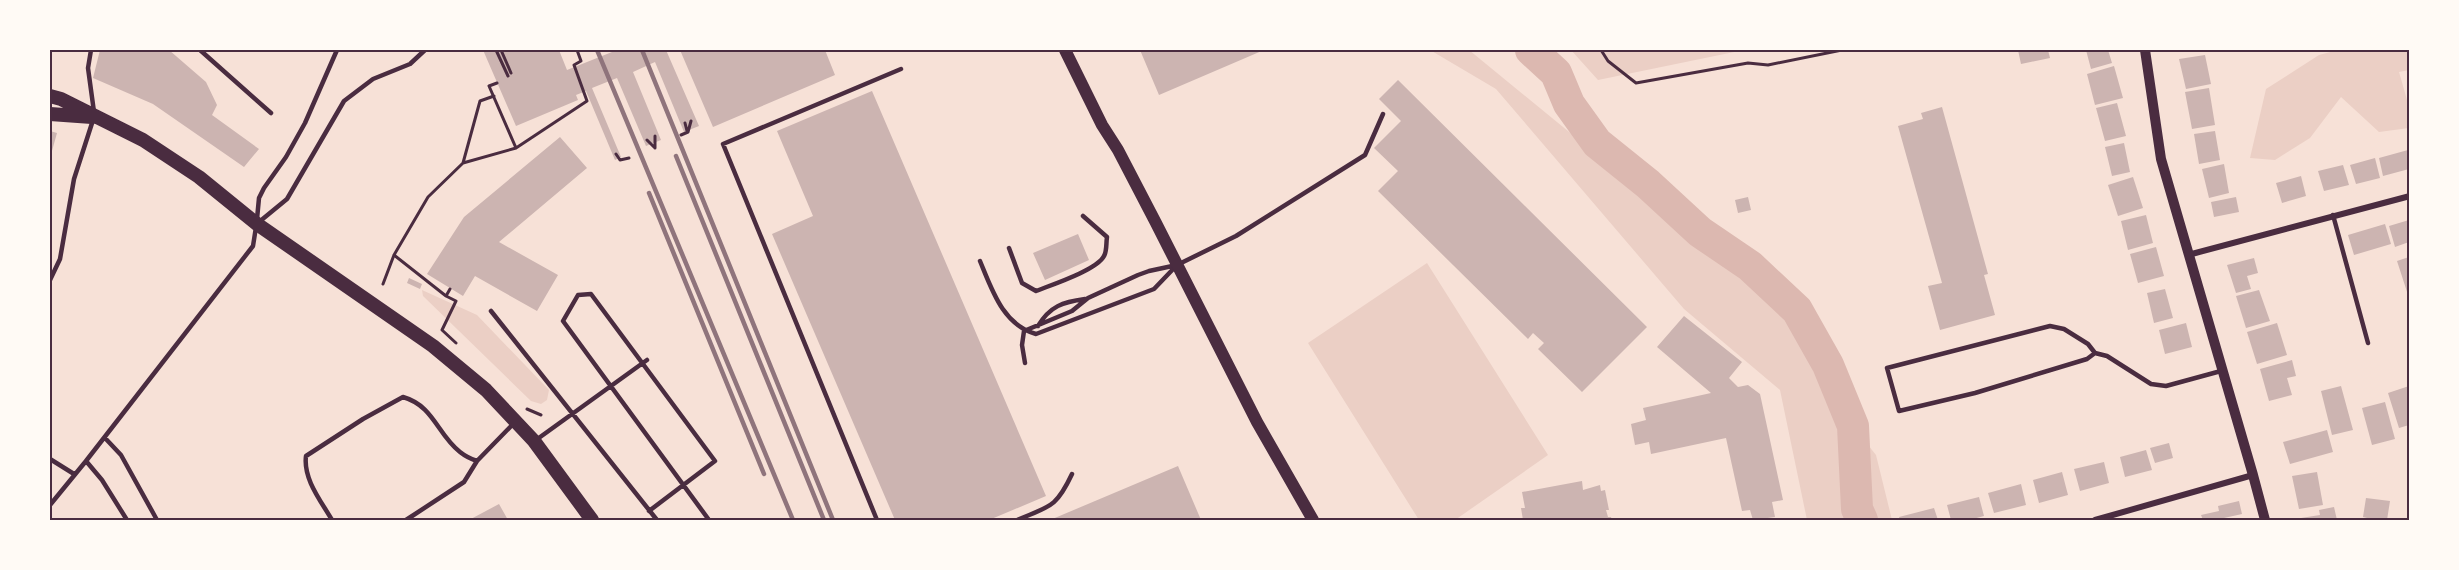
<svg xmlns="http://www.w3.org/2000/svg" width="2459" height="570" font-family="'Sofia Sans Condensed',sans-serif">
<rect width="100%" height="100%" fill="#f7e1d7"/>
<path fill="#ebcfc5" d="M1430 50H1469L1779 304 1857 401 1868 445 1876 455 1892 520H1807L1780 390 1684 309 1496 89Z
M1571 50H1744L1598 80Z
M2338 50H2409V70L2399 72 2409 107V128L2379 132 2341 97 2310 138 2275 160 2250 158 2266 89 2319 55Z
M1427 263 1548 455 1455 520H1419L1308 343Z
M422 290 477 315 549 390 547 400 541 404 531 401 423 296Z"/>
<g fill="none" stroke-linecap="round" stroke-linejoin="round">
<path stroke="#dcb8b0" stroke-width="32" d="M1531 50 1556 73 1569 104 1597 143 1648 184 1700 232 1750 266 1797 310 1828 365 1853 426 1857 509 1862 520"/>
</g>
<path fill="#ccb4b1" d="M100 50H169L206 82 217 105 212 115 259 149 244 167 153 104 93 78Z
M483 50H559L567 70 617 50H666L699 126 684 132 655 62 633 72 661 140 646 146 617 78 592 88 621 157 615 160 586 91 576 95 578 100 516 126Z
M680 50H825L835 75 713 127Z
M1140 50H1264L1159 95Z
M2018 50H2048L2050 58 2021 64Z
M2086 50H2108L2112 63 2091 69Z
M2205 55 2211 84 2186 89 2179 59Z
M2114 66 2123 98 2095 105 2087 74Z
M1398 80 1647 327 1582 392 1538 349 1544 343 1533 333 1528 339 1378 191 1398 171 1374 148 1401 121 1379 99Z
M2209 88 2215 125 2192 129 2185 92Z
M872 91 1046 496 989 520H895L772 234 813 216 777 131Z
M2117 103 2126 136 2105 141 2096 108Z
M1942 107 1988 274 1984 275 1995 315 1940 330 1928 286 1942 283 1898 126 1923 119 1921 113Z
M50 131 57 133 50 158Z
M2215 131 2220 160 2199 164 2194 134Z
M560 137 587 168 499 242 558 275 537 311 475 276 463 296 427 274 464 217Z
M2124 143 2130 172 2112 176 2105 147Z
M2408 150 2409 169 2383 176 2379 158Z
M2375 158 2380 178 2356 184 2350 165Z
M2224 164 2229 193 2209 198 2202 169Z
M2343 165 2349 185 2324 191 2318 171Z
M2301 176 2306 196 2282 203 2276 183Z
M2133 177 2143 208 2118 216 2108 185Z
M1748 197 1751 210 1738 213 1735 200Z
M2236 197 2239 212 2214 217 2211 202Z
M2146 215 2153 243 2128 250 2121 221Z
M2409 220V242L2395 247 2389 226Z
M2385 224 2391 244 2354 255 2348 235Z
M1078 234 1089 260 1045 280 1033 253Z
M2156 247 2164 276 2138 283 2130 254Z
M2409 257V298L2397 261Z
M2254 258 2258 273 2247 276 2251 289 2236 293 2227 265Z
M409 278 422 284 420 289 407 283Z
M2165 289 2173 318 2154 323 2147 293Z
M2259 290 2270 321 2246 328 2236 296Z
M1684 316 1742 362 1729 378 1738 387 1748 385 1760 394 1783 500 1772 502 1775 517 1753 520 1750 510 1742 511 1726 438 1651 454 1649 442 1635 445 1631 424 1646 420 1643 408 1711 393 1657 347Z
M2186 323 2192 347 2165 354 2159 330Z
M2277 323 2287 355 2257 364 2247 332Z
M2292 360 2296 376 2287 378 2292 395 2269 401 2260 369Z
M2341 386 2353 430 2332 435 2321 391Z
M2409 386V425L2399 428 2388 393Z
M2385 402 2395 439 2372 445 2362 408Z
M2327 430 2333 452 2290 464 2283 442Z
M2169 443 2173 458 2155 463 2150 448Z
M2146 450 2152 470 2125 477 2120 457Z
M2104 462 2109 483 2080 491 2074 469Z
M1178 466 1201 520H1050Z
M2062 472 2068 495 2039 503 2033 480Z
M2317 472 2323 505 2299 509 2292 476Z
M1582 481 1583 490 1600 485 1601 491 1605 490 1609 510H1606L1608 517H1611L1612 520H1523L1521 508H1525L1522 492Z
M2021 484 2026 505 1994 513 1988 493Z
M1979 497 1984 516 1969 520H1951L1947 505Z
M2366 498 2390 501 2387 520H2371V519L2363 517Z
M2239 501 2242 514 2215 520H2203L2201 515 2219 511 2218 506Z
M499 504 508 520H469Z
M2334 507 2337 520H2302L2301 518 2320 515 2319 510Z
M1934 508 1938 520H1900L1899 517Z"/>
<g fill="none" stroke-linecap="round" stroke-linejoin="round">
<path stroke="#4a2c40" stroke-width="3" d="M496 50 508 76
M501 50 511 73
M1601 50 1608 61 1636 83 1748 63 1768 65 1842 50
M497 83 489 86 516 148
M685 123 687 131
M681 135 688 132 691 121
M655 136V148
M647 140 654 147
M616 154 620 160 629 158
M463 163 480 101 494 96
M394 255 446 296 450 289
M383 284 394 255 428 197 463 163 516 148 587 101 574 65 581 61 577 50
M446 296 456 301 442 330 456 343
M527 409 541 415"/>
<path stroke="#4a2c40" stroke-width="4.5" d="M91 50 88 68 94 112
M200 50 271 113
M2333 215 2368 343
M257 219 259 198 264 188 286 157 305 123 337 50
M259 222 287 199 344 101 373 79 410 64 425 50
M1009 248 1022 283 1036 291C1051 285 1097 270 1104 256 1107 251 1106 243 1107 237L1083 216
M980 261C992 290 1003 325 1036 334L1154 289 1177 265
M50 280 60 259 74 179 93 120
M491 311 657 520
M1038 326C1050 306 1063 302 1085 299
M1024 331 1072 311 1088 298 1138 275 1149 271 1177 265 1236 236 1365 155 1383 114
M1024 331 1022 345 1025 363
M2095 353 2087 359 1975 393 1899 411 1887 368 2050 326 2064 329 2088 344 2095 353 2107 356 2151 384 2166 386 2221 371
M105 438 121 455 157 520
M536 440 647 360
M50 459 74 474
M50 505 86 461
M649 511 715 461 591 294 578 295 563 321 709 520
M127 520 102 480 86 461 253 246 256 227
M332 520C321 501 303 479 306 456L363 419 403 397C434 406 437 434 460 452 465 456 471 459 477 461
M406 520 464 482 477 461 514 423
M877 520 723 144 901 69
M1017 520C1050 506 1056 508 1072 474"/>
<path stroke="#4a2c40" stroke-width="6" d="M2188 255 2410 196
M2095 520 2253 475"/>
<path stroke="#4a2c40" stroke-width="10" d="M2145 50 2161 159 2253 475 2265 520"/>
<path stroke="#4a2c40" stroke-width="12" d="M1065 50 1102 125 1118 150 1156 223 1257 422 1313 520"/>
<path stroke="#4a2c40" stroke-width="14" d="M50 96 61 99 143 140 199 177 257 224 433 346 486 390 534 441 592 520
M50 114 92 117"/>
<path stroke="#8f747c" stroke-width="4.5" d="M597 50 793 520
M642 50 833 520
M676 156 824 520
M649 193 764 474"/>
</g>
<rect width="2459" height="570" fill="none" stroke="#fffaf5" stroke-width="102"/>
<rect x="51" y="51" width="2357" height="468" fill="none" stroke="#4a2c40" stroke-width="2"/>
</svg>
